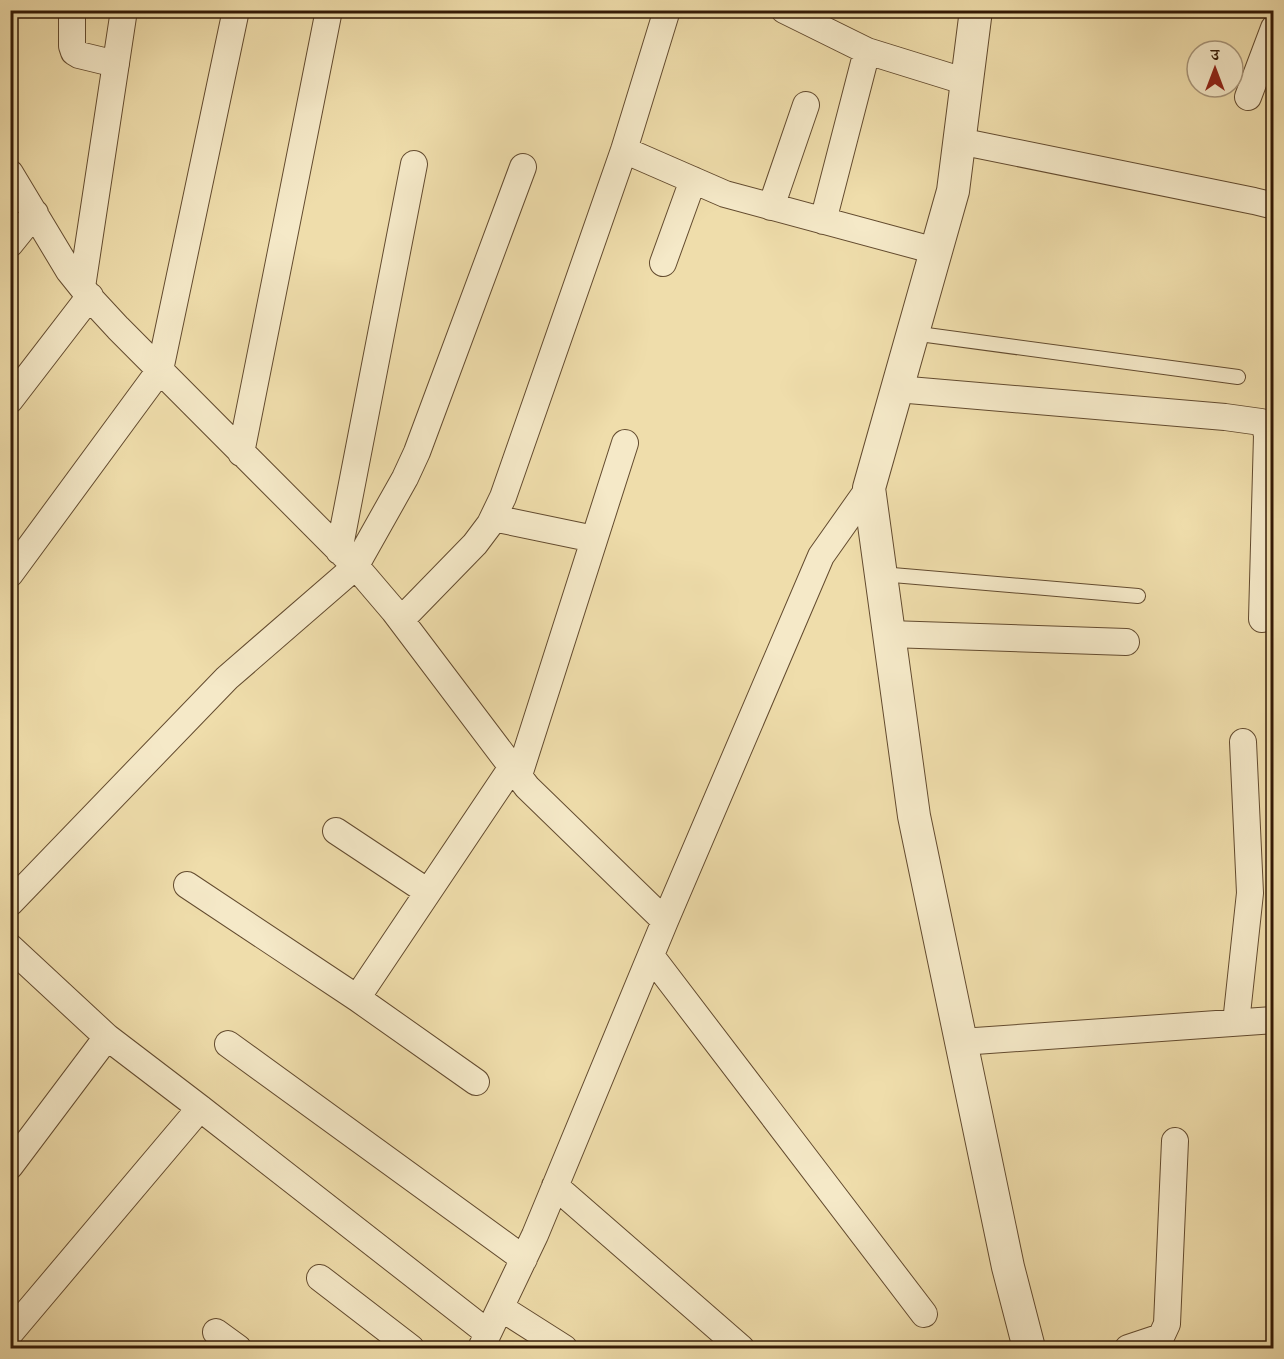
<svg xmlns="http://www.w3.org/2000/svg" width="1284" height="1359" font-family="'Gentium Book Plus','Noto Serif Devanagari',serif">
<rect width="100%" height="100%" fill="#efddab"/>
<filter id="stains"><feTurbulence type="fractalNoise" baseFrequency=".00333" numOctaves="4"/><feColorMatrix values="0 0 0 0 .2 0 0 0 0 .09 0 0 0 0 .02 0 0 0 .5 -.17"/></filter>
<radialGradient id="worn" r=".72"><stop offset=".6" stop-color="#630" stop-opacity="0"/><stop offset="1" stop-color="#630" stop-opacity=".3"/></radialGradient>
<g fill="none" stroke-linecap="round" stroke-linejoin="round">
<defs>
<path id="service" d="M912 333 1238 377
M881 574 1138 596"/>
<path id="minor" d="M72 10V46L74 52 79 55 116 64
M784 10 867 51 967 82
M1248 97 1274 28
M959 141 1254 201 1274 206
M624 150 725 194 936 251
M10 173 69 271 93 301 118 328 359 570 394 611 527 787 665 921
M771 207 806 105
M823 221 867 51
M10 244 35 213
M663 263 693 180
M82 287 124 10
M897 389 1225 417 1261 422 1265 427 1267 435 1262 619
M10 400 90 296
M241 453 329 10
M493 518 594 539
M339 551 414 164
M10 574 160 370 236 10
M401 620 475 544 490 524 503 497 624 150 667 10
M889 634 1126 642
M519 775 625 443
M336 831 428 892
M187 885 357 998 476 1082
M10 903 227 678 355 567 405 478 417 452 523 167
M10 947 107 1037 200 1108 488 1333
M651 956 924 1314
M357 998 512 767
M1236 1023 1250 893 1243 742
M961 1042 1274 1020
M228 1044 524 1259
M10 1166 107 1037
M555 1186 741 1348
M320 1278 411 1348
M501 1308 564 1348
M216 1332 238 1348
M10 1333 200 1108
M481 1348 535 1235 665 921 821 556 869 488
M1128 1348 1161 1337 1167 1324 1175 1141"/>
<path id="tertiary" d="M976 10 953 191 869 488 914 816 1008 1267 1029 1348"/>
</defs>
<use href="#service" stroke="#634b2f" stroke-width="16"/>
<use href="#minor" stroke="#634b2f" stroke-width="28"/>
<use href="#tertiary" stroke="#634b2f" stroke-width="34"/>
<use href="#service" stroke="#f5e9c8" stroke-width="14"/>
<use href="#minor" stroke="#f5e9c8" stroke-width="26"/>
<use href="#tertiary" stroke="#f5e9c8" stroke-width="32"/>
</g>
<rect width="1284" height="1359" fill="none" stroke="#efddab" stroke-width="36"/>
<rect x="12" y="12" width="1260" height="1335" fill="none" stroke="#341a06" stroke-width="3"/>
<rect x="18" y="18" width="1248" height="1323" fill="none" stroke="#341a06" stroke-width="1.5"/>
<g transform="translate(1215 69)"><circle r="28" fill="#f5e9c8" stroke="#a8967a" stroke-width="1.5"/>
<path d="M0-4.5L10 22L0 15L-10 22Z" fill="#8f2418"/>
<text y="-9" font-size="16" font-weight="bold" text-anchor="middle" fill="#341a06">उ</text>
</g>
<rect width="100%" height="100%" filter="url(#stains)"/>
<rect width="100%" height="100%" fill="url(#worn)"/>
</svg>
